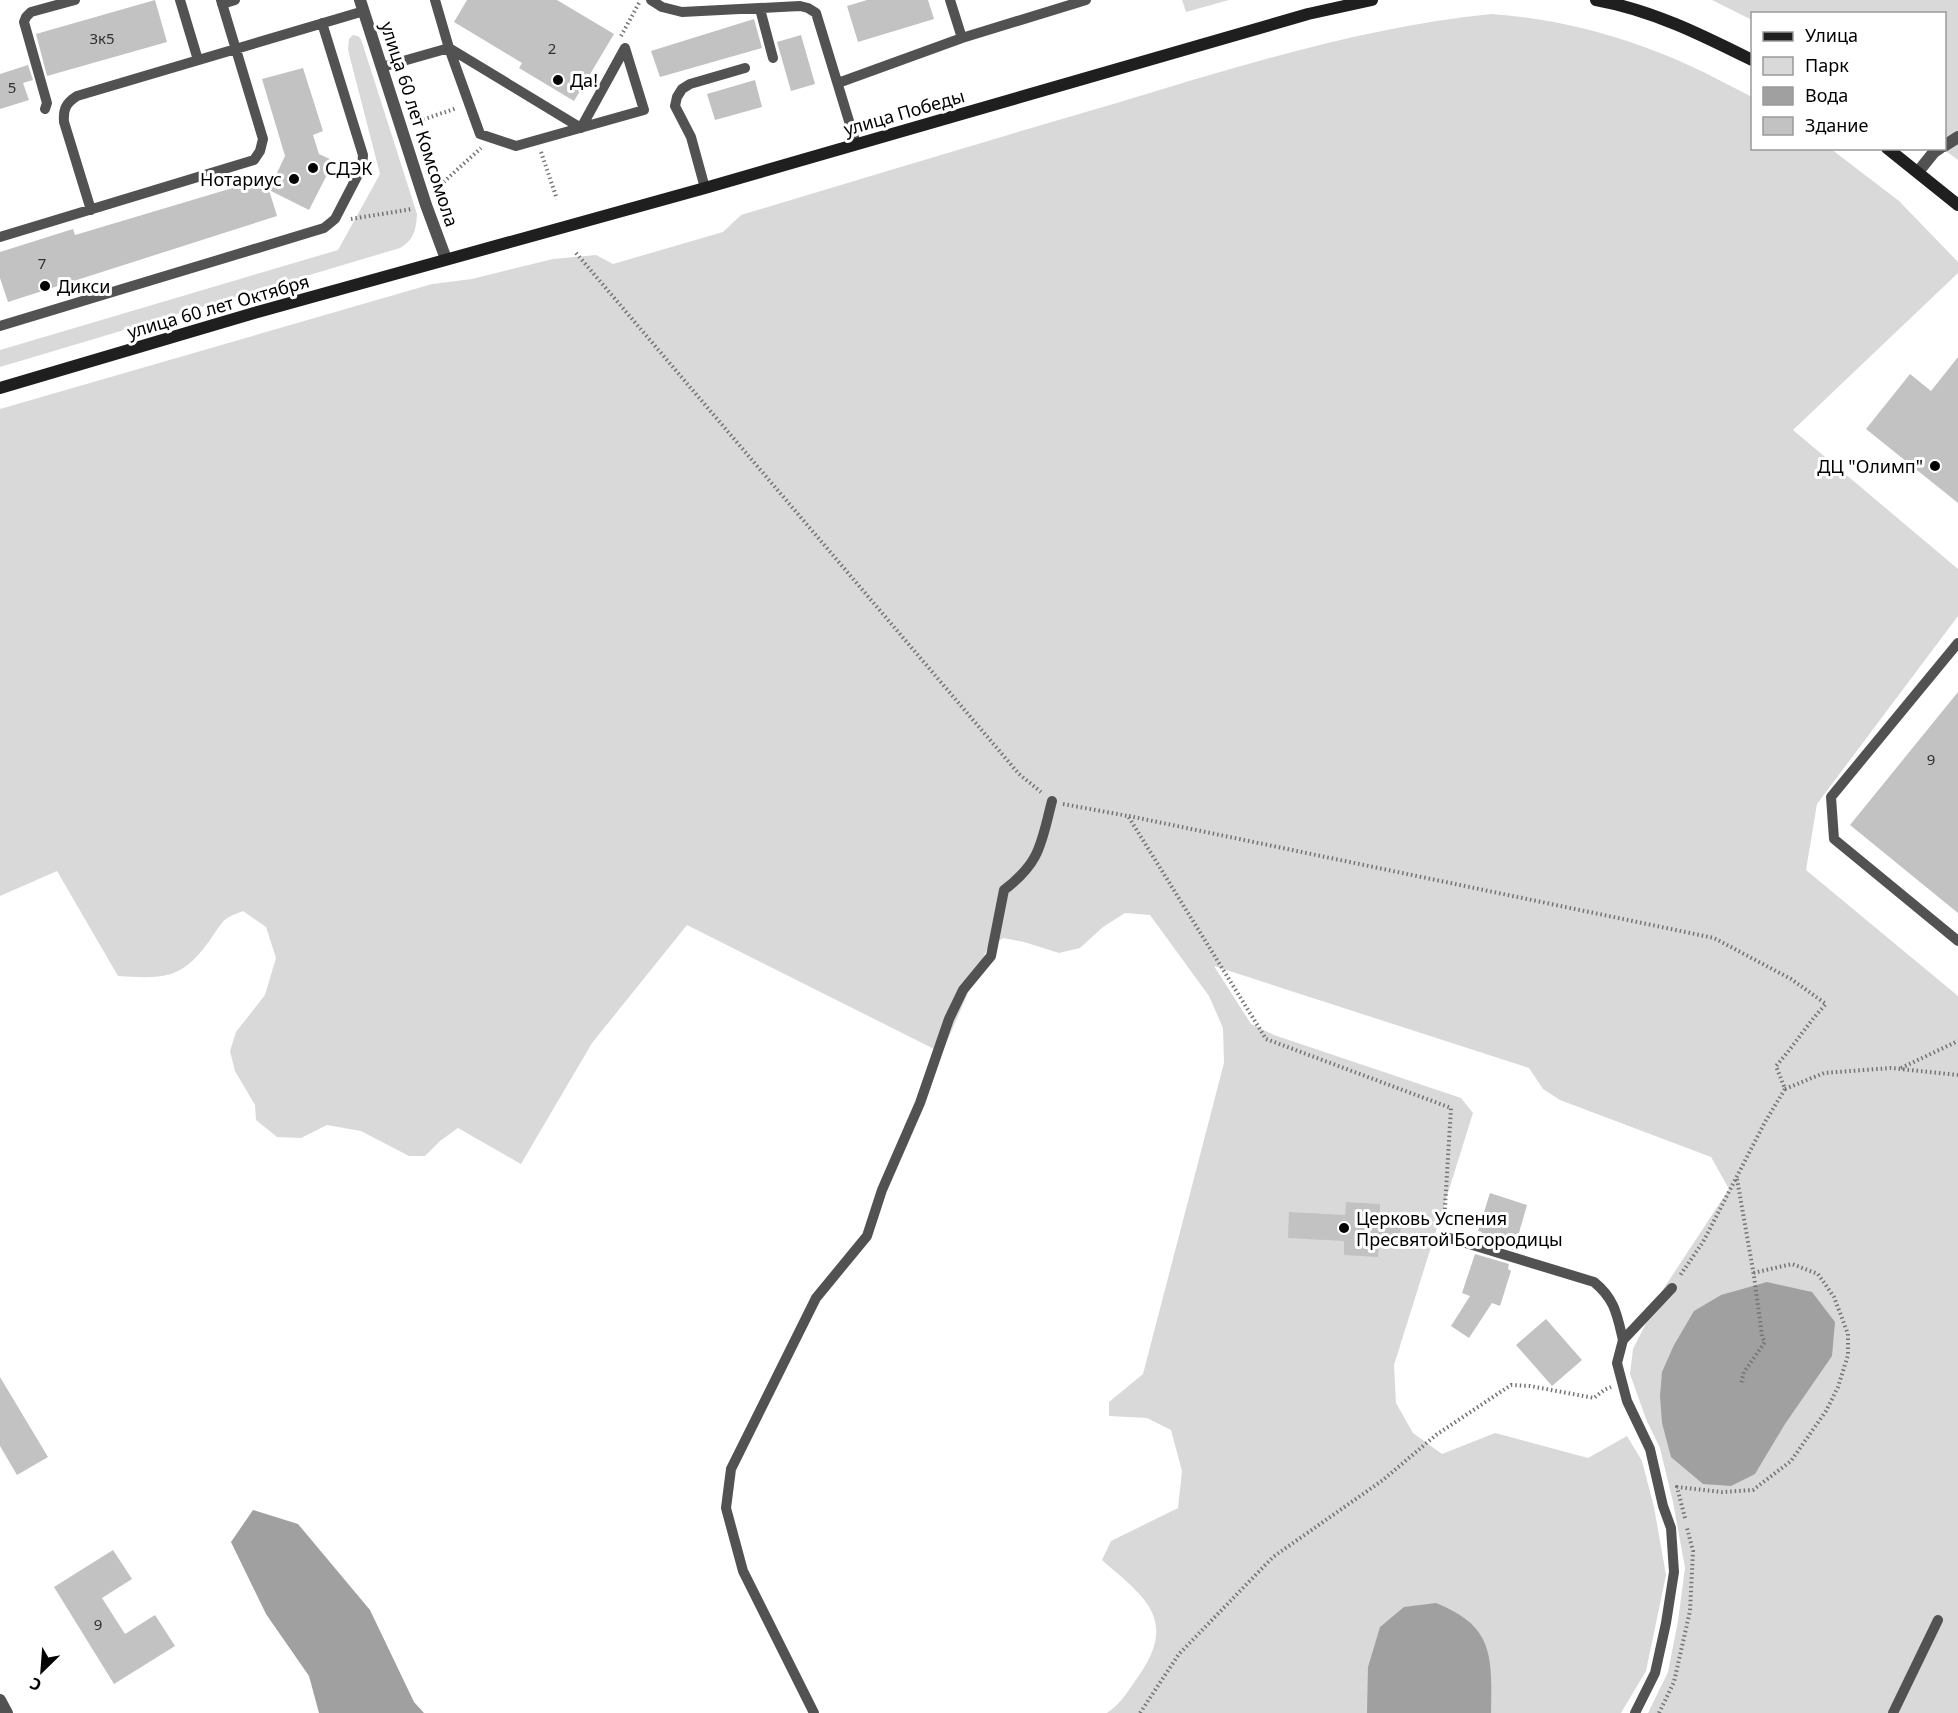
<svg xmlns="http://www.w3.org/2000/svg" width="1958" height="1713" font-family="'Noto Sans',sans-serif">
<rect width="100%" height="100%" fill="#fff"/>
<path fill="#d9d9d9" d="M1182 0H1229L1186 12Z
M1712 0H1958V160L1943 149 1944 14H1752V20Z
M1491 14C1556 18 1627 37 1686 64 1709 74 1730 86 1752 97V148L1831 149 1899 201 1958 262V273L1793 430 1958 569V616L1817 804 1806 870 1958 996V1713H1648L1668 1672 1678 1621 1685 1568 1673 1502 1660 1448 1646 1419 1630 1374 1633 1349 1664 1288 1729 1189 1711 1157 1560 1100 1543 1089 1529 1068 1214 966 1251 1024 1274 1035 1461 1098 1473 1113 1394 1365 1396 1403 1413 1433 1442 1454 1495 1433 1588 1458 1627 1436 1642 1461 1654 1507 1666 1575 1646 1671 1621 1713H1107C1122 1703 1130 1688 1140 1674 1178 1618 1143 1596 1102 1560L1111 1541 1178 1508 1182 1471 1171 1430 1147 1418 1109 1416V1402L1143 1374 1224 1063 1223 1028 1209 996 1150 915 1125 913 1103 927 1080 948 1059 953 1024 942 1003 938 987 949 942 1053 687 925 592 1043 521 1164 458 1128 440 1141 425 1156H409L361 1131 327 1125 301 1138 277 1137 256 1120 255 1105 235 1071 230 1051 236 1032 265 995 276 958 266 927 243 911C222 919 225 919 212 937 183 979 167 979 118 976L57 871 0 896V409L432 284 472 279 553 259 596 255 613 264 723 232 741 215C867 177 993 139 1120 102 1242 65 1364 27 1491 14Z
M353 35 358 36 361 39 417 214C416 230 414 240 400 248L0 367V350L338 250 380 174 348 50 349 39Z"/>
<path fill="#a0a0a0" d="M1767 1282 1812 1292 1835 1322 1832 1356 1785 1424 1755 1474 1731 1486 1703 1484 1671 1457 1662 1423 1660 1396 1662 1372 1674 1345 1694 1311 1721 1295Z
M253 1510 298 1524 370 1610 414 1702 424 1713H319L309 1676 266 1614 231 1542Z
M1436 1603C1494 1626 1492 1656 1491 1713H1367L1368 1667 1380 1627 1404 1607Z"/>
<path fill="#c2c2c2" d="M155 0 167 42 47 76 36 34Z
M467 0H557L614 34 574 101 519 68 522 63 454 22Z
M867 0H928L934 19 858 42 847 6Z
M754 19 762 48 660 77 651 51Z
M801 35 815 84 791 91 777 42Z
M28 65 33 80 23 83 29 100 0 109V74Z
M303 68 323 131 313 135 319 154 334 161 309 210 269 190 277 216 8 302 0 278V252L73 229 75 235 276 175 285 156 262 79Z
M755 80 762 107 715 120 707 94Z
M1958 357V503L1866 429 1910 374 1931 391Z
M1958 692V913L1850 825Z
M1490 1193 1527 1205 1514 1250 1479 1239 1482 1232 1478 1231Z
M1346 1202 1380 1204V1217L1401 1218 1400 1245 1379 1243 1378 1257 1344 1255V1241L1288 1238 1289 1212 1345 1215Z
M1475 1254 1509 1264 1508 1269 1511 1271 1500 1306 1492 1303 1469 1338 1451 1326 1470 1296 1462 1293Z
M1546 1319 1582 1360 1552 1386 1516 1345Z
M0 1377 48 1457 17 1475 0 1446Z
M113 1550 132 1579 102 1598 125 1634 155 1615 175 1646 114 1684 54 1587Z"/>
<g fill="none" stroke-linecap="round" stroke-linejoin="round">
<path stroke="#747474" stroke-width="4" stroke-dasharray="1.5 3" stroke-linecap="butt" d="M621 36 639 3
M419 121 457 108
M541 152 557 199
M437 188 481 148
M351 219 412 209
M576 253 1019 774 1041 792
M1063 804 1128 816 1266 1039 1451 1108 1444 1223
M1129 816 1714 938 1791 979 1826 1004C1807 1024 1794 1046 1776 1066L1785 1089 1765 1122 1703 1242 1679 1277
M1901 1068 1958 1041
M1785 1089 1824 1073 1891 1068 1958 1075
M1737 1179 1754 1276 1762 1336 1765 1342 1744 1372 1741 1384
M1685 1518 1677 1487 1722 1492 1753 1490 1791 1461 1826 1411 1838 1387 1848 1355V1334L1834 1297 1818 1274 1792 1264 1753 1273
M1140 1713 1179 1654 1273 1557 1383 1480 1436 1435 1511 1385 1530 1386 1594 1398 1604 1390 1611 1387
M1659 1713 1674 1682 1690 1611 1693 1551 1687 1528"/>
<path stroke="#525252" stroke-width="10" d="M180 0 198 60
M651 0 662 7 682 12 800 6 808 8 816 13 856 144
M950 0 962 38
M222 4 235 0
M760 9 773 58
M449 48 480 134 516 146 644 110 625 48
M449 48 581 128
M382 67 449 48 435 0
M838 83 962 38 1086 0
M45 109 47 103 24 22 26 17 31 12 75 0
M581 128 625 48
M705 188 691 137 675 106 677 97 682 89 690 84 745 68
M91 210 64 122C63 109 66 103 77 96L364 11
M0 237 254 160 260 151 263 139 221 0
M0 326 324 228 335 219 362 167 363 155 322 23
M1958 643 1831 797 1834 839 1958 941
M1443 1236 1594 1282C1615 1299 1617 1315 1623 1340
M814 1713 743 1571 726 1508 731 1469 816 1298 867 1236 882 1190 920 1103 949 1019 963 990 991 956 1004 890C1041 862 1041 843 1052 801
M1635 1713 1655 1673 1666 1623 1674 1572 1671 1528 1663 1506 1650 1449 1627 1401 1617 1363 1623 1340 1672 1288
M1893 1713 1938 1620"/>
<path stroke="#525252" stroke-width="12" d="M360 0 426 205 446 259
M1944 146 1958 137
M1918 172 1934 152 1940 148
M0 1700 7 1713"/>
<path stroke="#1f1f1f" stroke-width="12" d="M1596 0C1652 10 1702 35 1752 60
M1887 148 1958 205
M0 388 254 313 705 188 1308 14 1372 0"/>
</g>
<g fill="#000" stroke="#fff" stroke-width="2">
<circle cx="558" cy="80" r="6"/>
<circle cx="313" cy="168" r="6"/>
<circle cx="294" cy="179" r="6"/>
<circle cx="45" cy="286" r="6"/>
<circle cx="1935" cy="466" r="6"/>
<circle cx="1344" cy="1228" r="6"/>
</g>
<g text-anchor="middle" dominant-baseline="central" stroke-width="6" stroke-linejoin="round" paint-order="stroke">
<g font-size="15" fill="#303030">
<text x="102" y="38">3к5</text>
<text x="552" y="48">2</text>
<text x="12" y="87">5</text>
<text x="42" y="263">7</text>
<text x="1931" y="759">9</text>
<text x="98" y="1624">9</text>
</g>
<g font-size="18" fill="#000" stroke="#fff" text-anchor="start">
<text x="570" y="80">Да!</text>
<text x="325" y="168">СДЭК</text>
<text x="282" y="179" text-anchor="end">Нотариус</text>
<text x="57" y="286">Дикси</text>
<text x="1923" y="466" text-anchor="end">ДЦ "Олимп"</text>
<text x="1356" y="1218">Церковь Успения<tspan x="1356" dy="21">Пресвятой Богородицы</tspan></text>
</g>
<g font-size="18" fill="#000" stroke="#fff">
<text transform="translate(904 112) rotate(-16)">улица Победы</text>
<text transform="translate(420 124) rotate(72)">улица 60 лет Комсомола</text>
<text transform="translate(218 306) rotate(-16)">улица 60 лет Октября</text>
</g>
</g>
<rect x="1751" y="12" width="195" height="138" fill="#ffffff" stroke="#999999" stroke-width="1.5"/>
<rect x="1763" y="32" width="30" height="9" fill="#1f1f1f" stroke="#999999" stroke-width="1.5"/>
<text x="1805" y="42" font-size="18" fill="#000000">Улица</text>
<rect x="1763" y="57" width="30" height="18" fill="#d9d9d9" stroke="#999999" stroke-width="1.5"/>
<text x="1805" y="72" font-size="18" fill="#000000">Парк</text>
<rect x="1763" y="87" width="30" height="18" fill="#a0a0a0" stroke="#999999" stroke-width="1.5"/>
<text x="1805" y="102" font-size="18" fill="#000000">Вода</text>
<rect x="1763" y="117" width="30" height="18" fill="#c2c2c2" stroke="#999999" stroke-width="1.5"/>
<text x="1805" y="132" font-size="18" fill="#000000">Здание</text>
<g transform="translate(42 1671) rotate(205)" stroke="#ffffff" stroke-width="4.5" paint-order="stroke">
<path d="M0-4.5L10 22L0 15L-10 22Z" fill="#000000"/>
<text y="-9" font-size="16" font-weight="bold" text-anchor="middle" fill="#000000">С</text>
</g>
</svg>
